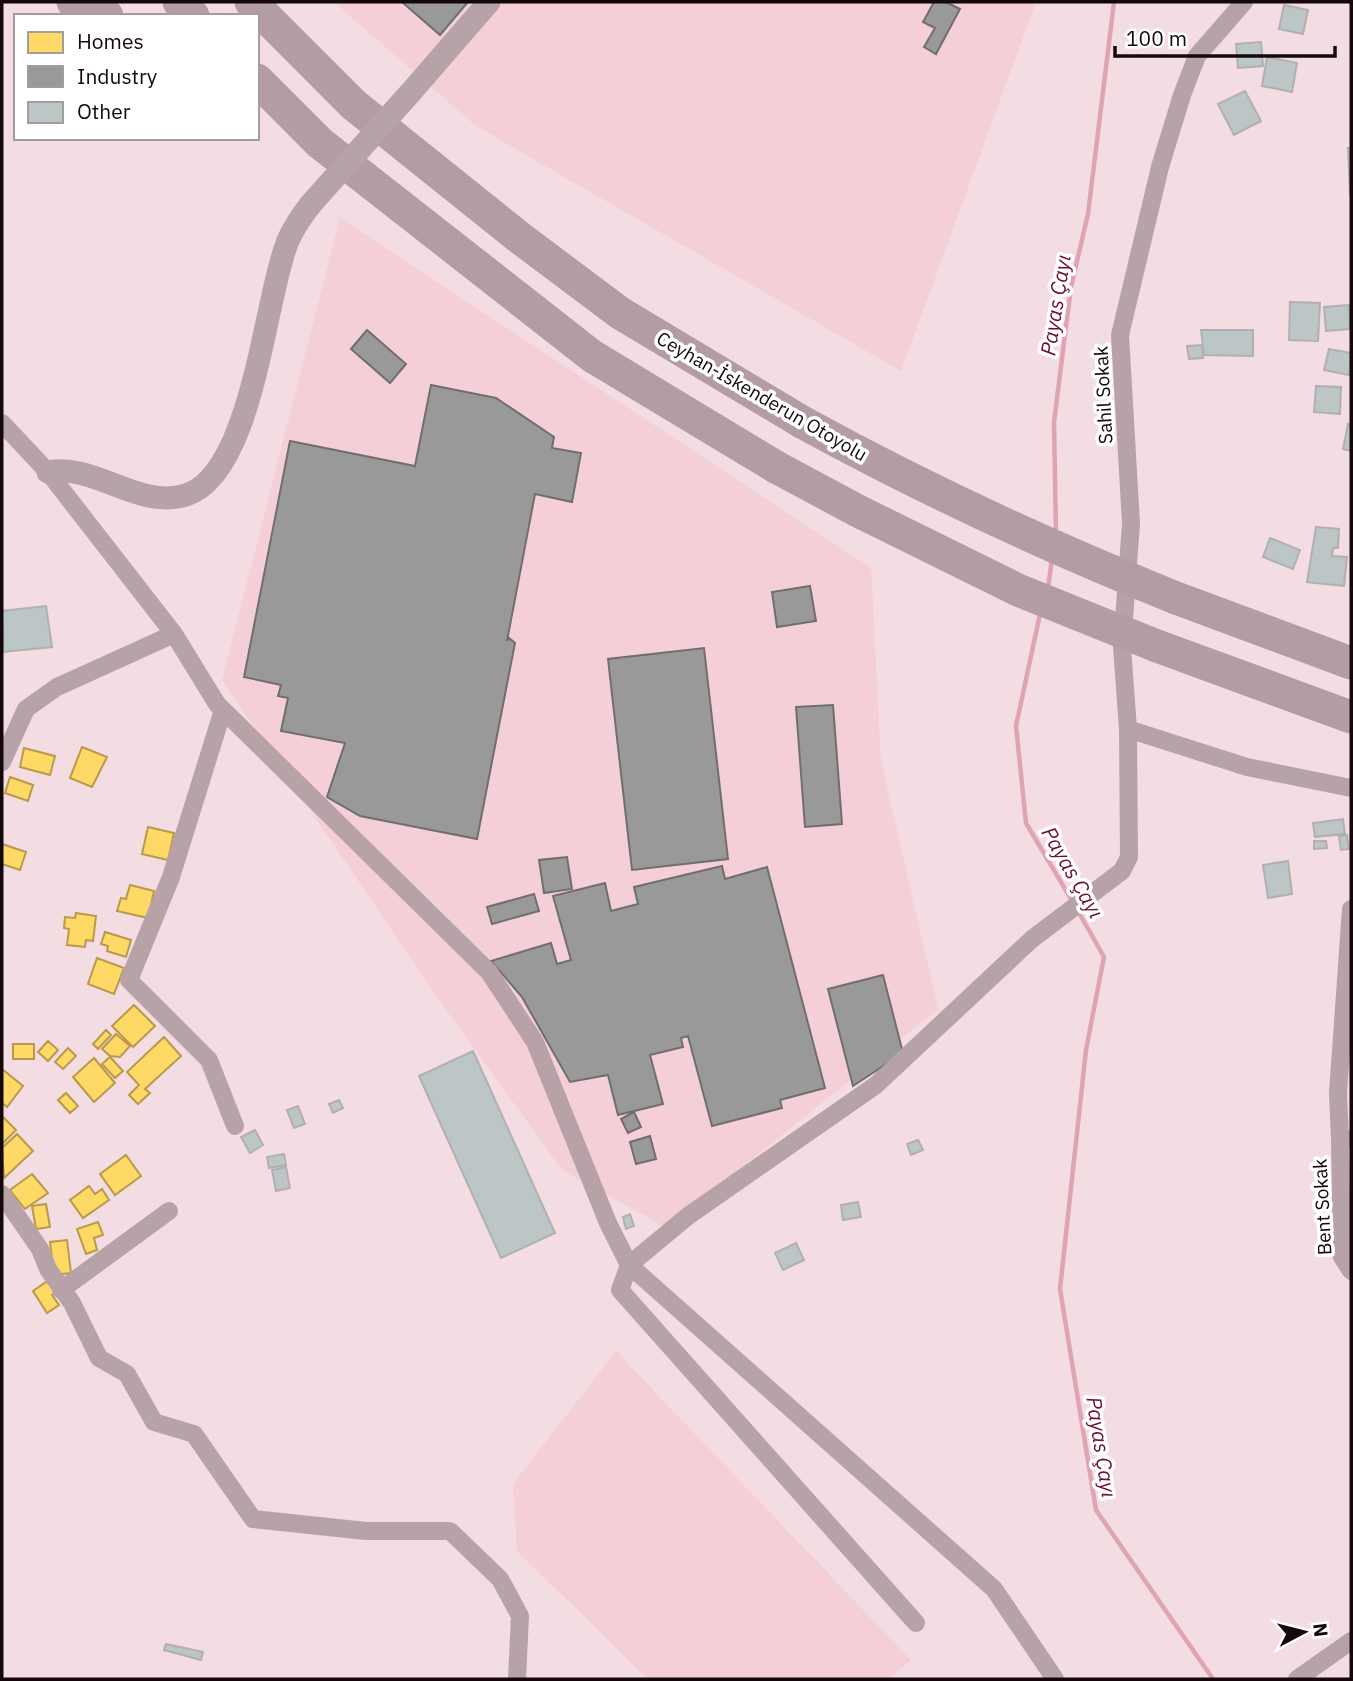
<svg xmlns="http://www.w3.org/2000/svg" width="1353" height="1681" font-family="'IBM Plex Sans',sans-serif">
<rect width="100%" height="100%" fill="#f3dce2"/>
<path fill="#f4cfd8" d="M334 2H1036L901 371 476 126Z
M340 218 871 568 881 761 938 1009 667 1228 562 1170 439 1000 222 680Z
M617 1350 631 1367 911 1660 888 1679H648L517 1551 513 1484Z"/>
<path fill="#ffd966" stroke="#b99a4b" stroke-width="2" d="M82 747 107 757 92 787 70 778Z
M24 748 55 756 50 775 20 767Z
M10 777 33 785 28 801 5 793Z
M148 827 174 833 168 860 142 854Z
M2 844 26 852 20 870 2 864Z
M130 885 154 891 148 918 117 911 121 898 126 899Z
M76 913 96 916 93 941 86 940 85 947 67 945 69 929 64 928 65 917 75 918Z
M105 932 131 940 126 957 107 951 108 946 101 944Z
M97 958 124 968 114 994 88 984Z
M134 1005 155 1026 133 1047 112 1026Z
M106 1030 111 1035 98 1049 93 1044Z
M116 1034 130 1046 120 1057 110 1056 102 1049Z
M164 1037 181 1056 145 1089 150 1093 138 1104 129 1095 139 1085 127 1072Z
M48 1041 58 1050 48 1061 38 1052Z
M13 1044H34V1059H13Z
M68 1048 76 1056 63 1069 55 1062Z
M110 1057 123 1071 115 1078 102 1064Z
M94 1058 115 1083 94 1102 73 1077Z
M2 1069 23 1086 7 1107 2 1103Z
M66 1093 78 1106 70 1113 58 1100Z
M2 1116 16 1130 2 1144Z
M17 1134 33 1151 4 1178 2 1148Z
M126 1155 141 1176 115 1195 100 1174Z
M32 1174 48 1193 25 1209 10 1190Z
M89 1186 95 1194 102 1189 109 1200 83 1218 70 1200Z
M46 1204 50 1227 36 1229 32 1206Z
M98 1222 103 1235 94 1238 97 1250 86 1254 77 1229Z
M67 1240 71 1273 54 1275 50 1242Z
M49 1280 57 1292 52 1295 59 1305 47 1313 33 1291Z"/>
<path fill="#999" stroke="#716e6f" stroke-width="2" d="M402 2H468L440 35Z
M934 2H946L960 9 936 54 924 47 935 28 923 22Z
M367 330 406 364 390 383 351 349Z
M431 385 496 398 554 437 552 448 581 453 572 502 535 494 507 641 509 638 515 643 477 839 360 816 327 797 345 743 281 731 288 698 278 696 281 685 244 677 290 441 415 466Z
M810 586 816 621 777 627 772 592Z
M704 648 728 859 632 870 608 659Z
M833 705 842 824 805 827 796 707Z
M567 857 572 889 544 893 539 860Z
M722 866 725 879 767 867 825 1088 780 1100 782 1108 712 1126 688 1036 681 1038 683 1047 650 1055 663 1104 618 1115 608 1075 570 1082 522 997 491 961 551 943 557 964 571 960 553 896 605 883 611 911 638 904 634 887Z
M534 894 539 911 492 924 487 907Z
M883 975 903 1053 853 1086 828 989Z
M634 1112 641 1127 628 1133 621 1119Z
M650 1136 656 1159 636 1164 630 1142Z"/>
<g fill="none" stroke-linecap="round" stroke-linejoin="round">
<path stroke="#dfa3b3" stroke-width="4.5" d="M1056 533 1054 422 1071 287 1088 214 1114 2
M1048 588 1052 559
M1040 614 1016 726 1026 823 1074 904
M1078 911 1104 957 1086 1050 1060 1289 1096 1510 1213 1679"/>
</g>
<path fill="#bcc6c6" stroke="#b2afb2" stroke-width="2" d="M1284 5 1308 10 1303 34 1279 29Z
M1261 42 1263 66 1238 68 1236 44Z
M1267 57 1297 63 1292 92 1262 86Z
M1245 91 1261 121 1234 135 1218 104Z
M1348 148H1351V194H1350Z
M1290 302 1320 303 1318 341 1289 340Z
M1349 305 1350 329 1326 331 1324 307Z
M1201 330H1253V356L1204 355Z
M1202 345 1203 358 1189 359 1187 346Z
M1329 349 1351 353 1349 375 1324 370Z
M1316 386 1341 387 1340 414 1314 412Z
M1348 424 1351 425V451L1343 449Z
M1316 527 1339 529 1338 548H1333L1332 556 1347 557 1344 586 1307 582Z
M1270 538 1300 550 1293 569 1263 557Z
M46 606 52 647 3 652 2 611Z
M1343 819 1345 834 1315 837 1313 823Z
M1347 835 1349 849 1341 850 1339 836Z
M1314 841H1326L1327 848 1314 849Z
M1288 861 1292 894 1268 898 1263 865Z
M473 1051 555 1233 501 1258 419 1076Z
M339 1100 343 1108 333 1113 329 1104Z
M298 1106 305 1124 294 1128 287 1110Z
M255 1130 263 1145 250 1153 241 1137Z
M918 1140 923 1150 911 1155 907 1144Z
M284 1154 286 1165 269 1168 267 1157Z
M286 1167 290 1188 276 1191 272 1170Z
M858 1202 861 1217 843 1220 841 1205Z
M630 1214 634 1226 626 1229 623 1217Z
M796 1243 804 1260 783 1270 775 1253Z
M166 1644 203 1652 201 1660 164 1650Z"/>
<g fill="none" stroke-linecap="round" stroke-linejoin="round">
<path stroke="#b7a3a7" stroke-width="18" d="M2 423 48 472 174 634 217 704 489 972 535 1042 608 1223 629 1265 994 1589 1055 1679
M223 710 171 877 129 980 209 1060 235 1126
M1128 729 1247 767 1351 788
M2 762 26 709 57 687 174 634
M1351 909 1338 1093 1340 1139 1351 1140
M1340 1139 1342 1257 1351 1271
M2 1194 40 1249 48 1269 72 1303 99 1358 127 1374 154 1422 194 1434 253 1519 366 1531H450L500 1579 520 1616 517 1679
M61 1290 169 1211
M916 1623 620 1290 629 1265 688 1216 876 1085 1032 939 1122 871 1129 857 1128 729 1122 647 1131 523 1120 335 1160 167 1182 95 1197 56 1244 2
M1297 1679 1351 1641"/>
<path stroke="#b7a3a7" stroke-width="23" d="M411 92 489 2
M48 472C95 463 139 510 186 495 252 474 264 305 286 246 291 231 301 217 310 205"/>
<path stroke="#b39ca4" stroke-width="33" d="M73 2 107 16
M179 2 193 16
M251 2 354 105 520 238 620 313 802 422
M257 80 320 143 592 356 776 467
M1176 598 1351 663
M1157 646 1351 717"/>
<path stroke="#b7a3a7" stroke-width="23" d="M310 205 411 92"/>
<path stroke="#b39ca4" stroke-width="33" d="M802 422C924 489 1047 546 1176 598
M776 467 858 511 1018 590 1157 646"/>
</g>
<g text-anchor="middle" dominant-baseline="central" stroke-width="7" stroke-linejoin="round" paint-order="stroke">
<g font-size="19" fill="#15080c" stroke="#fff">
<text transform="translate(1103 395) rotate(-93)">Sahil Sokak</text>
<text transform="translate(762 396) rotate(30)">Ceyhan-İskenderun Otoyolu</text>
<text transform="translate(1322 1207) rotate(-93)">Bent Sokak</text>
</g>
<g font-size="21" font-style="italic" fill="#6b0f36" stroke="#fff">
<text transform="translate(1055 305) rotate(-81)">Payas Çayı</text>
<text transform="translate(1073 872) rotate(60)">Payas Çayı</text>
<text transform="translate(1102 1447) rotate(81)">Payas Çayı</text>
</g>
</g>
<rect width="1353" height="1681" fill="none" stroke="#15080c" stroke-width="7"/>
<rect x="14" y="14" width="245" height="126" fill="#ffffff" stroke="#a19c9e" stroke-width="2"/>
<rect x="28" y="32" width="35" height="21" fill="#ffd966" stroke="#a19c9e" stroke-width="2"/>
<text x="77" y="49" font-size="21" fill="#15080c">Homes</text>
<rect x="28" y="66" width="35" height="21" fill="#999999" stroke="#a19c9e" stroke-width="2"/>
<text x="77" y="84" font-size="21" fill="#15080c">Industry</text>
<rect x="28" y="102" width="35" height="21" fill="#bcc6c6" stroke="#a19c9e" stroke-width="2"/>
<text x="77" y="119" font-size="21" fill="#15080c">Other</text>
<g transform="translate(1304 1632) rotate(83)" stroke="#ffffff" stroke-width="5" paint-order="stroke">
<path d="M0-5L12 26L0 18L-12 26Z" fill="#15080c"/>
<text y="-10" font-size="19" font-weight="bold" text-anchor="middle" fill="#15080c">N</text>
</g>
<path d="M1115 46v10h220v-10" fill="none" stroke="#15080c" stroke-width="3.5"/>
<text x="1126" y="46" font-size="21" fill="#15080c" stroke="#ffffff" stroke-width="5" paint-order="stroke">100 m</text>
</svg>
